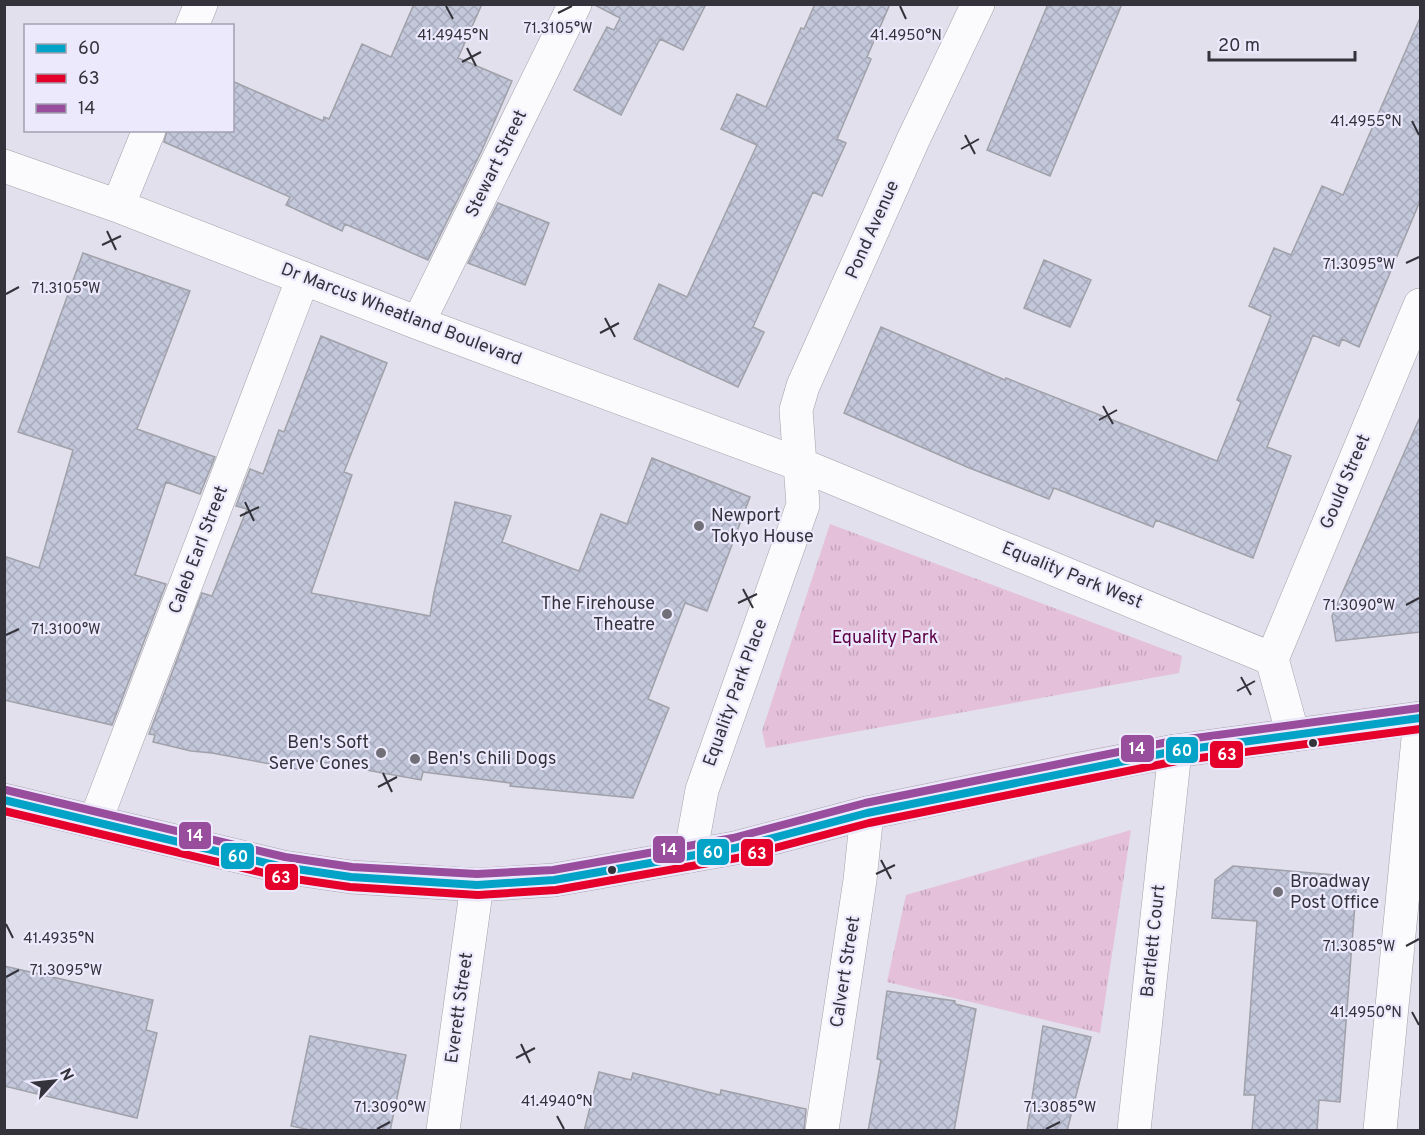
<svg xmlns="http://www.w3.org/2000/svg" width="1425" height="1135" font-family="Overpass,sans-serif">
<defs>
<pattern id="park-tufts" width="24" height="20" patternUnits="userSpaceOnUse" patternTransform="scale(1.5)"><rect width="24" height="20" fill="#e4c0da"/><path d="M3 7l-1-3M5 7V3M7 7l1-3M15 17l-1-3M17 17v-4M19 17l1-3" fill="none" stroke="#c4a5bc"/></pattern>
<pattern id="building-cross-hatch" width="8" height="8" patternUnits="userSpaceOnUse" patternTransform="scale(1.5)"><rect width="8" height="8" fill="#c2c7da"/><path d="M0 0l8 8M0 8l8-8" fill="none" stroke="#a7abbc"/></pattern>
</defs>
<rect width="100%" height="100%" fill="#e2e0ec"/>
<path fill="url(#park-tufts)" d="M830 524 1182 656 1179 673 766 748 762 731Z
M1131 830 1100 1033 887 982 906 895Z"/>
<path fill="url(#building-cross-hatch)" stroke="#a0a1a9" stroke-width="1.5" d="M414 4H482L458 58 512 81 482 150 428 260 345 224 342 231 286 205 290 197 164 142 167 130H232V81L323 121 324 117 329 119 362 44 391 57Z
M593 4H706L683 50 660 39 621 115 574 90 607 27 614 30 620 18Z
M815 4H890L867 57 871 59 837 139 846 143 822 196 813 192 753 327 764 332 738 387 634 339 659 284 687 297 757 145 721 129 737 94 766 107 801 28 804 29Z
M1048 4H1122L1050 176 987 150Z
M1420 18V201L1359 347 1342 339 1339 346 1313 335 1267 447 1291 456 1253 558 1156 520 1153 527 1054 488 1049 499 967 467 844 413 881 327 1005 380 1006 378 1217 461 1241 402 1237 400 1271 316 1249 306 1274 248 1291 255 1322 186 1343 195Z
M498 203 549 223 525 285 468 263Z
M83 253 190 291 137 429 215 457 200 494 166 482 135 575 166 584 112 725 4 700V556L39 568 73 450 18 432Z
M1044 260 1091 280 1070 327 1024 308Z
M321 336 387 363 344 472 352 475 311 593 430 616 434 593 455 502 511 516 502 542 579 571 601 514 627 524 652 458 750 497 707 611 685 603 648 699 669 708 633 798 510 786 511 783 423 772 421 780 305 759 302 770 212 753 191 751 153 742 155 735 149 734 202 593 212 596 247 509 236 506 250 469 263 474 279 430 284 432Z
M1420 417V632L1336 641 1332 616Z
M1233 866 1357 877 1340 1102 1319 1100 1317 1131H1252L1255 1095H1244L1257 921 1212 918 1215 880Z
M4 966 153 1000 146 1030 157 1033 137 1118 4 1086Z
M887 991 955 1001V1004L976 1009 954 1131H868L881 1060 877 1059Z
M1043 1026 1091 1037 1067 1131H1027Z
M310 1036 406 1055 390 1131H315L291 1126Z
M599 1072 631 1080 633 1073 720 1095 721 1090 806 1109 804 1131H584Z"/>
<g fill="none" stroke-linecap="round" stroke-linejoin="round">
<defs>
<path id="minor" d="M192 26 201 4
M4 166 118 206 418 323 799 464 1272 659 1293 735
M118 206 149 130
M418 323 575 4
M1272 659 1420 305
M95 822 303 278
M690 856 702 790 803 505 796 410 803 386 913 140 978 4
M443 1130 477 885
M822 1130 860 880 867 813
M1134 1130 1175 751
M1380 1130 1420 718"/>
<path id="major" d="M4 800 283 867 351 877 477 885 554 880 735 848 867 813 1075 770 1175 751 1420 718"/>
</defs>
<use href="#minor" stroke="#a3a1aa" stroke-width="34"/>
<use href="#major" stroke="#aca2b4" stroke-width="34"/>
<use href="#minor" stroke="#fbfafc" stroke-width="33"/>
<use href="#major" stroke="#e9e3ec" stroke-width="33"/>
<defs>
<path id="bus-1" d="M4 800 283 867 351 877 477 885 554 880 735 848 867 813 1175 751 1420 718"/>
<path id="bus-2" d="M4 811 281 877 350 887 478 895 556 890 737 858 869 823 1177 761 1420 729"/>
<path id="bus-3" d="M6 790 285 857 352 867 477 874 553 870 733 838 865 803 1173 741 1419 708"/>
</defs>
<use href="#bus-1" stroke="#ece9fd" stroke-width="12"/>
<use href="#bus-2" stroke="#ece9fd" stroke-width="12"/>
<use href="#bus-3" stroke="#ece9fd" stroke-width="12"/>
<use href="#bus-1" stroke="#03a3c7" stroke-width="8"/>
<use href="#bus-2" stroke="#e4002b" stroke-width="8"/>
<use href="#bus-3" stroke="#994d9d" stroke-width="8"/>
</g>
<path fill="none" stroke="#34333b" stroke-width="2" d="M446 6 453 19M900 6 906 19M558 13 572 6M467 48 476 66M462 62 481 52M1412 121 1419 135M965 135 975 154M961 149 979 139M107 231 116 250M102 245 121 236M1406 263 1419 257M6 294 19 287M605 318 615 337M600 333 619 323M1103 406 1113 424M1099 420 1117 410M245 502 254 521M240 516 259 507M743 589 753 608M738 603 757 594M1406 605 1419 598M6 635 19 629M1241 677 1251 695M1237 691 1255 681M383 773 392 792M378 787 397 777M881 860 891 879M876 874 895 865M6 924 13 938M1406 946 1419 939M6 977 19 970M1412 1012 1419 1025M521 1044 530 1063M516 1058 535 1048M557 1116 564 1129M377 1129 390 1122M1046 1129 1060 1122"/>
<g fill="#717079" stroke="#ece9fd" stroke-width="2">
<circle cx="699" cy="526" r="6"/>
<circle cx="667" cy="614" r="6"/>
<circle cx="381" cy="753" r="6"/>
<circle cx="415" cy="759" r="6"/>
<circle cx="1278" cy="892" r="6"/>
</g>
<g fill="#34333b" stroke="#ece9fd" stroke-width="2">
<circle cx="1313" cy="743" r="5"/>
<circle cx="612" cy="870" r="5"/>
</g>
<g text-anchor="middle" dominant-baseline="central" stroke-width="4.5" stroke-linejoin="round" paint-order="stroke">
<g font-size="18" fill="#34333b" stroke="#ece9fd">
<text transform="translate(497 164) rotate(-64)">Stewart Street</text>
<text transform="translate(873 230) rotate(-66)">Pond Avenue</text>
<text transform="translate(401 315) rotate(21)">Dr Marcus Wheatland Boulevard</text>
<text transform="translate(1346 482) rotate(-67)">Gould Street</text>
<text transform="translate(199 550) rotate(-69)">Caleb Earl Street</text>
<text transform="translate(1072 576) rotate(22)">Equality Park West</text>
<text transform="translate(736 693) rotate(-70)">Equality Park Place</text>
<text transform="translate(1154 941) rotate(-84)">Bartlett Court</text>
<text transform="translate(846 972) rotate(-81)">Calvert Street</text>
<text transform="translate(460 1008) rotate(-82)">Everett Street</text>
</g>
<g font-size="18" fill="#34333b" stroke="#ece9fd" text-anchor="start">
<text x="711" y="516">Newport<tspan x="711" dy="21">Tokyo House</tspan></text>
<text x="655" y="604" text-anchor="end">The Firehouse<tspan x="655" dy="21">Theatre</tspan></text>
<text x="369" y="743" text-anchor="end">Ben's Soft<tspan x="369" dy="21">Serve Cones</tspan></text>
<text x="427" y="759">Ben's Chili Dogs</text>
<text x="1290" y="882">Broadway<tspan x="1290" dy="21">Post Office</tspan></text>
</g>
<g font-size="18" fill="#5d0045" stroke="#ece9fd">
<text x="885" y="638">Equality Park</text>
</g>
</g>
<g font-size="15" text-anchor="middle" fill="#34333b" stroke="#ece9fd" stroke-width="4.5" stroke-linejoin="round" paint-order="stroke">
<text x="558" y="33">71.3105°W</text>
<text x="453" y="40">41.4945°N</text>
<text x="906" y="40">41.4950°N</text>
<text x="1366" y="126">41.4955°N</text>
<text x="1359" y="269">71.3095°W</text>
<text x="66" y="293">71.3105°W</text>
<text x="1359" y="610">71.3090°W</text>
<text x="66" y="634">71.3100°W</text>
<text x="59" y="943">41.4935°N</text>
<text x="1359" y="951">71.3085°W</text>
<text x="66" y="975">71.3095°W</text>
<text x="1366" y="1017">41.4950°N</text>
<text x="557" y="1106">41.4940°N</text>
<text x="390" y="1112">71.3090°W</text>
<text x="1060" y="1112">71.3085°W</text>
</g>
<g stroke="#ece9fd" stroke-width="2">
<rect x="1120" y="734" width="35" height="29" rx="6" fill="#994d9d"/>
<rect x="1165" y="736" width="34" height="28" rx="6" fill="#03a3c7"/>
<rect x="1209" y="740" width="35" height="29" rx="6" fill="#e4002b"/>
<rect x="178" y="821" width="34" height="29" rx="6" fill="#994d9d"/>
<rect x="652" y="835" width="34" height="29" rx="6" fill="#994d9d"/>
<rect x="696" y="838" width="34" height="28" rx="6" fill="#03a3c7"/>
<rect x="740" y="838" width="34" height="29" rx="6" fill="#e4002b"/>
<rect x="220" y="842" width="35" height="28" rx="6" fill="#03a3c7"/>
<rect x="264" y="863" width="35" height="28" rx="6" fill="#e4002b"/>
</g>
<g font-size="16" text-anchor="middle" font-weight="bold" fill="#fff">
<text x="1137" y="754">14</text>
<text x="1182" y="756">60</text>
<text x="1227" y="760">63</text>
<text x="195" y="841">14</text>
<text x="669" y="855">14</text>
<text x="713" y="858">60</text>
<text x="757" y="859">63</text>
<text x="238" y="862">60</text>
<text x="281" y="883">63</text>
</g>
<rect width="1425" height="1135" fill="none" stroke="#34333b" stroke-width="12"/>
<rect x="24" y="24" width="210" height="108" fill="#ece9fd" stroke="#a2a0af" stroke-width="1.5"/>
<rect x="36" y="44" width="30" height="9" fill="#03a3c7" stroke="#a2a0af" stroke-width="1.5"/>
<text x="78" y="54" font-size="18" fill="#34333b">60</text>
<rect x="36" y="74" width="30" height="9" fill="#e4002b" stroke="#a2a0af" stroke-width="1.5"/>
<text x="78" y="84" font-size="18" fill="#34333b">63</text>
<rect x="36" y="104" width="30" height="9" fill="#994d9d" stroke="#a2a0af" stroke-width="1.5"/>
<text x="78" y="114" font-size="18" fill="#34333b">14</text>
<g transform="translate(54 1081) rotate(63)" stroke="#ece9fd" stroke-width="4.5" paint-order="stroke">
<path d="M0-4.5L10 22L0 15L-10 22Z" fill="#34333b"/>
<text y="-9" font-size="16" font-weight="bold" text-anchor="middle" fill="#34333b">N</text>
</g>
<path d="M1209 51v9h146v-9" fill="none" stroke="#34333b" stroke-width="3"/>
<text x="1218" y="51" font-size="18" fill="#34333b" stroke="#ece9fd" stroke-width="4.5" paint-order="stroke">20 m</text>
</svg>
